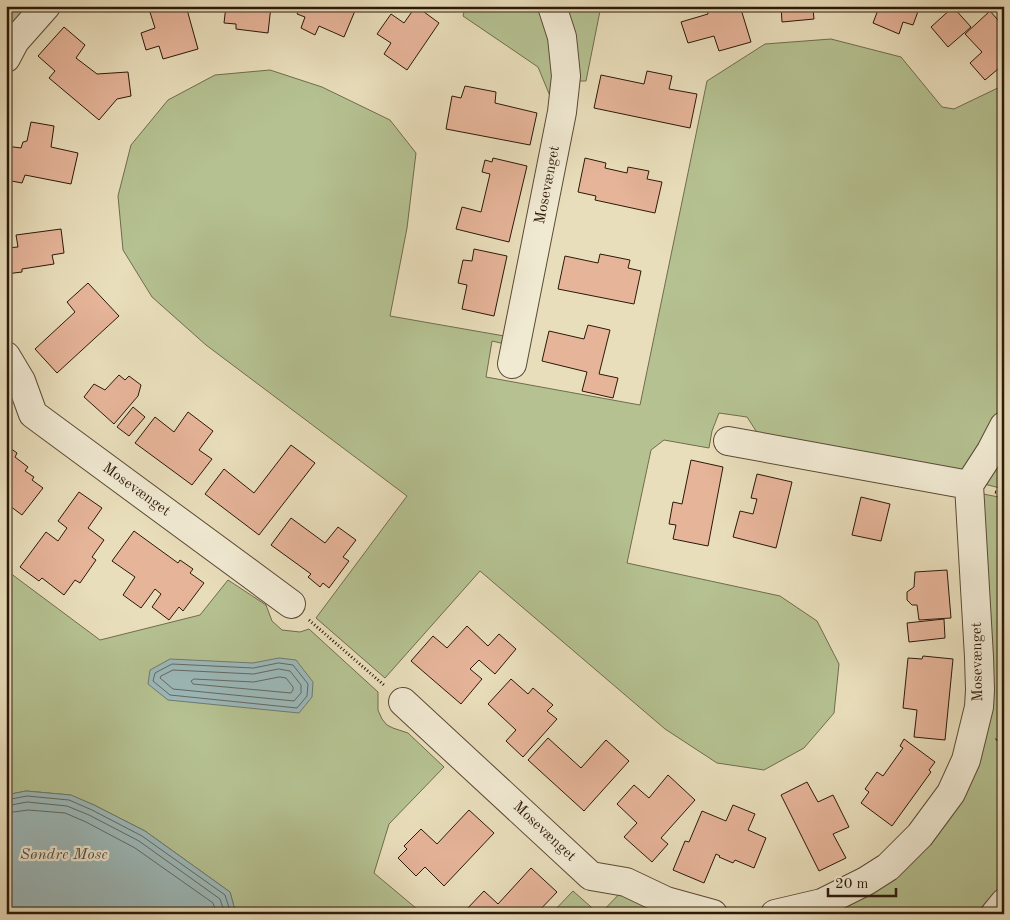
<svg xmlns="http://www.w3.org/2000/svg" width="1010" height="920" font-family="'Old Standard TT',serif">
<rect width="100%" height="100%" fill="#e9debb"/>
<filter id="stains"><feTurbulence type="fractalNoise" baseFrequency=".004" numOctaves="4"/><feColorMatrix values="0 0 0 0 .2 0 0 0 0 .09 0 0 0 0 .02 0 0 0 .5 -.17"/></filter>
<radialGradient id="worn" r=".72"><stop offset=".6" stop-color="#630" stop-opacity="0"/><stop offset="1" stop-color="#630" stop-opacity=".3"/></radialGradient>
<path fill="#b5c191" stroke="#706c4d" d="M6 6H33L6 39Z
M467 6H539L557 48 550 96 538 67 463 16 465 8Z
M566 6H601L586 81H579Z
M831 39 901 57 942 107 954 109 1004 85V406L974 461 964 472 760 437 747 417 719 413 712 431 709 448 664 440 651 450 627 563 780 596 817 621 839 664 834 713 804 748 764 770 717 763 665 729 480 571 385 678 316 618 407 496 206 345 152 297 123 250 118 196 131 145 168 100 215 75 270 70 322 87 390 120 416 153 407 228 390 316 510 337 509 345 492 341 486 377 640 405 707 81 765 44Z
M1004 448V489L984 484Z
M983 494 1004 498V886L982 914H813L842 904 975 765Z
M6 570 100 640 200 615 228 580 266 605 272 621 282 630 300 632 309 629 378 692V710L382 719 387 725 393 728 408 733 444 767 389 824 374 873 423 914H236L230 892 145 831 94 805 70 795 26 791 6 795Z
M625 888 685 914H600Z
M573 891 599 914H551Z"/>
<path fill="#9cb9ba" stroke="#6f7973" d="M279 658 296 660 313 682 312 697 299 713 168 700 148 684 150 670 170 659 253 663Z
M26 791 71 795 94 805 145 831 230 892 236 914H6V795Z"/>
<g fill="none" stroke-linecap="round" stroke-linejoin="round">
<path stroke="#646862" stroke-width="1" d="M279 663 293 665 308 684 307 696 297 708 170 695 153 681 155 673 172 664 253 668Z
M279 669 290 671 301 685V693L294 701 173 689 160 678 161 676 173 670 253 674Z
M280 677 286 678 293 687V690L291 693 193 684 191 681 194 679 253 682Z
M6 800 27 796 69 800 92 810 142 836 225 895 231 914
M6 806 27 802 67 806 89 815 139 841 220 899 225 914
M6 813 28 810 65 813 86 822 135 848 213 903 217 914"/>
</g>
<path fill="#e6b499" stroke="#2c1809" d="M148 6H186L198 49 163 59 159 46 146 50 141 33 155 28Z
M226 6H271L268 33 236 29V24L224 23Z
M301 6H357L344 37 319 26 315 35 301 28 305 17 297 14Z
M416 6 439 23 407 70 384 54 391 43 377 34 391 14 404 23Z
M706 6H740L751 42 719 51 714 36 688 43 681 22 708 14Z
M781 6H831V7L813 9 814 19 782 22Z
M867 6H920L913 25 903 22 899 34 873 23 878 10Z
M953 7 971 27 948 47 931 27Z
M990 11 1004 27V75L998 69 985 80 970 63 982 52 965 34Z
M64 27 85 45 76 58 97 74 128 72 131 96 117 99 99 120 49 78 55 71 38 56Z
M647 71 672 76 669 89 697 94 690 128 594 108 601 75 644 84Z
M465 86 496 92 495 103 537 113 530 145 446 129 452 96 461 98Z
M31 122 54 126 51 147 78 153 71 184 25 175 22 183 6 180V146L21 148 23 142 27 141Z
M493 158 527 166 509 242 456 229 462 207 481 212 490 174 482 172 485 160 492 162Z
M585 158 606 163 605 168 627 173 628 167 649 171 647 179 662 182 655 213 595 200 596 196 578 192Z
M61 229 64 253 52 255 54 264 22 269V272L6 274V248L18 247 16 235Z
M474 249 507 256 494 316 462 309 467 285 458 283 463 260 472 261Z
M600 254 630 260 628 268 641 271 634 304 558 289 565 256 598 263Z
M88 283 119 316 57 373 35 349 75 312 67 302Z
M588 325 610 330 599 374 618 378 613 398 582 391 587 372 542 361 549 331 584 339Z
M119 375 125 380 129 376 141 385 138 396 114 424 84 397 94 384 105 390Z
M133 407 145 417 129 436 117 427Z
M188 412 213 431 199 450 212 459 192 485 135 443 155 417 174 432Z
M6 445 17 453 15 457 28 467 25 471 34 477 32 480 43 488 22 515 6 503Z
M291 445 315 463 259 535 205 494 224 469 254 493Z
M691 460 723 467 708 546 673 539 676 525 669 524 673 502 682 504Z
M757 474 792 482 776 548 733 537 740 511 753 514 757 499 751 498Z
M79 492 102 508 88 528 104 540 92 557 96 560 80 583 75 580 64 595 42 578 39 581 20 567 46 532 58 541 67 528 58 521Z
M861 497 890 504 881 541 852 535Z
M291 518 325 543 338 527 356 540 343 557 349 561 329 588 323 583 320 587 308 577 311 574 271 545Z
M134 531 178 563 180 560 193 569 190 573 204 583 183 611 179 607 169 620 152 607 161 594 155 589 141 608 123 595 135 577 112 561Z
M947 570 951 618 919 620 917 605H912L907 600V592L914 587 915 572Z
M944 619 945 638 909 642 907 623Z
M467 626 488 646 499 634 516 649 495 674 479 660 470 669 482 679 461 704 411 661 433 636 447 648Z
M923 656 953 659 945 740 914 737 917 710 903 708 908 658 922 659Z
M511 679 528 694 533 688 553 705 547 711 557 719 523 757 506 741 516 730 488 704Z
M548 738 581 768 606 740 629 761 584 811 528 760Z
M904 739 935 762 929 770 931 772 892 826 861 803 869 792 865 789 877 772 883 776 903 748 900 746Z
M668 775 695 800 661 838 668 844 652 862 624 837 637 823 617 804 634 785 649 798Z
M807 782 818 802 833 795 849 827 833 834 846 858 819 871 781 795Z
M733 805 755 814 748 830 766 838 754 868 735 860 733 863 719 857 720 856 716 854 704 883 673 870 685 841 689 842 702 811 726 821Z
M469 810 494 833 444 886 425 867 416 876 398 858 407 849 404 846 421 829 437 844Z
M531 868 557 892 536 914H468L465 911 484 891 498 904Z"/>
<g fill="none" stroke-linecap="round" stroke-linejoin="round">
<defs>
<path id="minor" d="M6 58 15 41 46 6
M6 356 21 381 33 414 291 604
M512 364 562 112 566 76 562 37 552 6
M728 441 969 485
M403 702 591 876 626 882 666 901 713 914
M775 914 822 903 866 881 888 867 920 835 951 793 966 760 979 707 980 690 979 657 969 485 991 451 1004 426
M995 914 1004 903"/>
</defs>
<use href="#minor" stroke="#5b4a36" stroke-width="30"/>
<path stroke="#2c1809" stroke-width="3" stroke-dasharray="1 2.5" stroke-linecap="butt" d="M995 492 1004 494
M309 620 385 686
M996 740 1004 734"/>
<use href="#minor" stroke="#f1ead3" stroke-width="28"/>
</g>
<g text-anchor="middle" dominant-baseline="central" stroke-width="4.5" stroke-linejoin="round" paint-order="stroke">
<g font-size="15" fill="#2c1809" stroke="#f1ead3">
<text transform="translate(548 185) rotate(-79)">Mosevænget</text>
<text transform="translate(136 490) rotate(36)">Mosevænget</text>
<text transform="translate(978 662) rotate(-91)">Mosevænget</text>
<text transform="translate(544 832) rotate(43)">Mosevænget</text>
</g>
<g font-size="16" font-style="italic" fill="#535047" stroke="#f1ead3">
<text x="64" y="855">Søndre Mose</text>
</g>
</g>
<rect width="1010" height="920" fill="none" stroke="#e9debb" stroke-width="25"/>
<rect x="8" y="8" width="995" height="905" fill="none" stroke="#2c1809" stroke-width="2.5"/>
<rect x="12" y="12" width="985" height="895" fill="none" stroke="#2c1809"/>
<path d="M828 888v8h68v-8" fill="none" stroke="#2c1809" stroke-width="2.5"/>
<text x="835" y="888" font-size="15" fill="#2c1809" stroke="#f1ead3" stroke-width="4" paint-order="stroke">20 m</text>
<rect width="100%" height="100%" filter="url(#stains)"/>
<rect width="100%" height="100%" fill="url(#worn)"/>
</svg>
